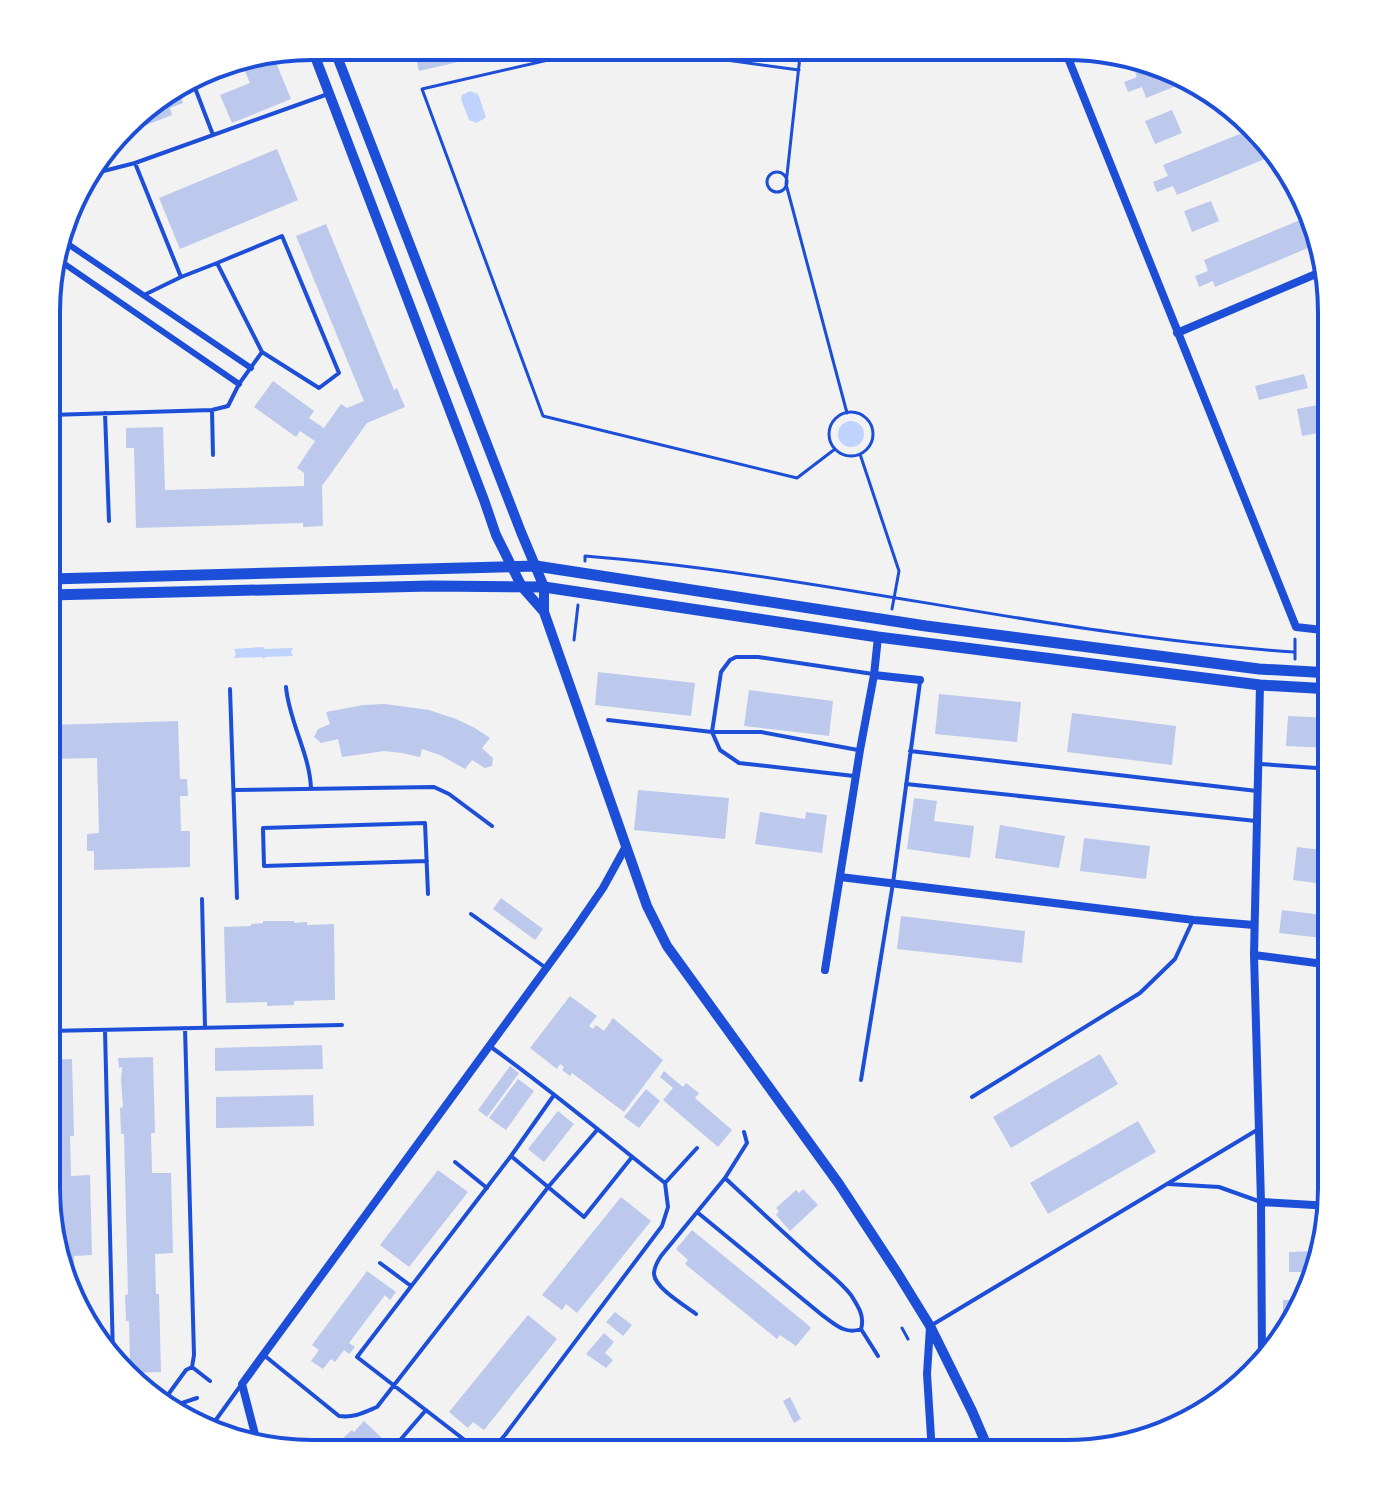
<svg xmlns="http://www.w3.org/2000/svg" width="1378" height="1500" font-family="'Space Grotesk',sans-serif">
<rect width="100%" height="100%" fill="#f2f2f2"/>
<path fill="#bfd3fe" d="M470 91 478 94 486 117 477 123 469 120 461 99 462 95Z
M838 434a13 13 0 1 1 26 0a13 13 0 1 1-26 0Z
M263 647 265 649 293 648 291 652 293 656 265 657 264 659 262 657 234 658 236 654 234 649Z"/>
<path fill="#bdc9ec" d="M413 46 519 47V48L419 71Z
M272 53 291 99 232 123 220 95 250 83 239 58Z
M1139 63 1189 81 1146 98 1142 87 1128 92 1124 82 1137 77 1132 65Z
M178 88 183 103 170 108 172 115 116 137 137 112Z
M1172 110 1182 133 1155 144 1145 121Z
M1252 129 1277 154 1177 195 1173 186 1157 192 1153 182 1168 176 1163 165Z
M277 149 298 200 180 249 159 198Z
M1211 201 1219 221 1192 232 1184 211Z
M1305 218 1315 245 1215 287 1213 281 1199 287 1195 276 1208 271 1204 260Z
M326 224 394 390 397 388 405 407 367 423 322 486 323 526 303 527V523L136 528 134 448H126V428L163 427 165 490 304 486V473L297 468 315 441 300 431 296 437 254 407 273 381 314 411 309 418 324 428 341 404 347 408 364 401 296 236Z
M1304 374 1308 388 1259 400 1255 386Z
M1322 404 1328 431 1302 436 1297 409Z
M598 672 695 683 691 716 595 705Z
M749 690 833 701 829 736 744 726Z
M939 694 1021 702 1017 742 935 734Z
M385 704 429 710 456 719 475 728 490 738 482 748 493 758 492 766 485 768 472 760 465 769 440 755 422 749 420 757 402 753 384 751 342 757 338 739 321 743 314 737 318 729 330 724 326 712 363 705Z
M1072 713 1176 726 1172 765 1067 752Z
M1288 716 1331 718V748L1286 746Z
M178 721 180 779H187L188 796H180L181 831H190V867L94 870V851H87V834L99 833 97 758 49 759V725Z
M638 790 729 798 725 839 634 830Z
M914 798 937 801 934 821 974 826 970 858 907 849Z
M760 812 805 819 806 812 827 815 822 853 755 844Z
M1000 825 1065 836 1059 868 995 858Z
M1084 838 1150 846 1146 879 1080 871Z
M1297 847 1331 851V885L1293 880Z
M501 898 543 929 535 940 493 909Z
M1282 910 1331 916V939L1279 933Z
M901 916 1025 931 1022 963 897 949Z
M263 921H294V923L307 922V925L334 924 335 1000 294 1001V1005L267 1006V1002L226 1003 224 927 251 926V924L263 923Z
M570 996 597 1016 589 1026 593 1029 596 1025 604 1031 613 1018 663 1060 624 1112 572 1073 570 1076 562 1070 564 1067 560 1064 557 1069 530 1048Z
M322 1045 323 1069 215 1071V1048Z
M1100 1054 1118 1084 1011 1148 993 1117Z
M153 1057 155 1133H151L152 1173H171L173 1253 155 1254 156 1294H159L161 1372 130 1373 127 1370V1363H130L129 1321H126L125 1295 128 1294 124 1134H121L120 1108 123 1107 121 1080 122 1067 119 1068 118 1058Z
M72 1059 74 1136H70L71 1176 90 1175 92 1255 74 1256V1286L47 1205V1060Z
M510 1066 519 1073 487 1117 478 1110Z
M664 1071 683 1087 686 1083 699 1093 695 1098 732 1130 718 1147 663 1100 673 1088 660 1077Z
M518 1079 534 1091 506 1130 489 1118Z
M646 1089 660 1101 639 1128 624 1117Z
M313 1095 314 1126 216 1128V1097Z
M558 1111 574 1124 544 1162 528 1149Z
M1138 1121 1156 1152 1048 1214 1030 1183Z
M438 1170 468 1192 409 1267 380 1245Z
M803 1189 818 1205 790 1231 776 1215 779 1211 776 1208 796 1190 799 1193Z
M621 1197 651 1221 577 1313 566 1304 562 1310 542 1295Z
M692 1230 807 1324 811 1328 796 1346 780 1335 777 1339 685 1264 688 1260 676 1249Z
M1318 1251 1311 1272H1289V1252Z
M367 1271 396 1292 390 1300 385 1295 349 1343 355 1347 349 1354 344 1350 335 1362 331 1359 323 1369 311 1361 319 1350 312 1345Z
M1283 1300H1303L1297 1321 1289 1329H1283Z
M615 1312 632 1325 623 1336 606 1322Z
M528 1315 557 1339 484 1430 473 1422 468 1428 449 1412Z
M604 1333 614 1342 605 1353 613 1360 606 1368 586 1354Z
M790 1397 801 1419 794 1423 783 1401Z
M364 1421 385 1441 374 1453H333L346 1439 344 1437 352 1430 354 1432Z
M426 1438 439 1448 442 1444 454 1453H409L416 1445 419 1447Z"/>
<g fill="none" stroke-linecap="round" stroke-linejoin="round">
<path stroke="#1d4ed8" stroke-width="3" d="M605 47 422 89 543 416 797 478 835 449
M632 47 799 70
M801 47 786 184 847 413
M767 182a10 10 0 1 1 20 0a10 10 0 1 1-20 0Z
M829 434a22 22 0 1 1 44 0a22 22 0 1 1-44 0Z
M860 454 899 571 892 609
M585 561V556C823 575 1056 636 1294 652
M574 640 578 605
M1295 659V639
M902 1328 908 1339"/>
<path stroke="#1d4ed8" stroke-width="4" d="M192 80 213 135
M84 176 135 163 328 94
M217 263 282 236 339 373 319 388 262 352
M144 295 181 277
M212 410 213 455
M105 413 109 521
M50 415 212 410 228 406 239 384 262 352 217 263 181 277 135 163
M286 687C289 722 310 754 311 789
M230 689 237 898
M608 720 712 732H761L858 750
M910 751 1257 791
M1260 764 1331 769
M854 776 739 763 720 750 712 732 721 672 730 660 736 657H758L873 674
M906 784 1256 821
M234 790 434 787 449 794 492 826
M427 861 264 866 263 828 425 823 428 894
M202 899 205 1027
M471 914 546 968
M185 1028 194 1355 192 1367
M105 1030 113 1357
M47 1031 342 1025
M491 1047C551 1090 607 1137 665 1183L668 1207 662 1226 505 1435 496 1445 485 1451 475 1448 357 1357 511 1156 554 1095
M861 1080 893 883 920 682
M972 1097 1140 993 1175 959 1193 920
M511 1156 584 1217 632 1157
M455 1162 487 1188
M665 1183 697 1148
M1168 1184 1219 1187 1261 1202
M697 1212 822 1315C835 1324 845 1335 861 1329 865 1316 858 1306 851 1295 840 1281 827 1272 814 1260 784 1233 755 1206 725 1178
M380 1263 411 1286
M696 1314C684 1305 655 1288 654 1274 654 1267 657 1262 661 1256L725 1178 747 1143 744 1132
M932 1325 1257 1130
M861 1329 878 1356
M265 1356 339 1416C354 1418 363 1413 377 1407L549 1186 597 1130
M162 1403 186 1370 192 1367 210 1381
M163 1404 182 1403 197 1398
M210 1428 241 1385
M389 1453 426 1410"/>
<path stroke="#1d4ed8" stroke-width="6" d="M59 238 251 368
M53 256 239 384"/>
<path stroke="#1d4ed8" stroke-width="8" d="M1064 48 1296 627 1331 631
M1177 333 1323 271
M874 675 920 680
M1260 685 1254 955 1261 1202 1262 1358
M840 877 1194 920 1254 925
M1254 955 1331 965
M825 970 860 750 874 675 878 637
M1261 1202 1331 1206
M930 1327 927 1374 932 1453
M257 1442 242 1384 572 933 603 888 625 848
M963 1453H973"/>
<path stroke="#1d4ed8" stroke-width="10" d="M311 46 484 500 496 535 522 587 544 612
M333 46 521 532 544 587V612L647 906 667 946 839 1184 898 1274 930 1326 972 1411 990 1453"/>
<path stroke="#1d4ed8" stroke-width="11" d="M50 579 536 566 926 626 1259 669 1331 673
M49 595 431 586 544 587 878 637 1260 685 1331 689"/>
</g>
<path d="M0 0H1378V1500H0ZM312 60H1066A252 252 0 0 1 1318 312V1188A252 252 0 0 1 1066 1440H312A252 252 0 0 1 60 1188V312A252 252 0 0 1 312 60Z" fill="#fff" fill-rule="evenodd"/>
<path fill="none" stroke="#1d4ed8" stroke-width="4" d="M312 60H1066A252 252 0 0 1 1318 312V1188A252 252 0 0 1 1066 1440H312A252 252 0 0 1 60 1188V312A252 252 0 0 1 312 60Z"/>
</svg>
